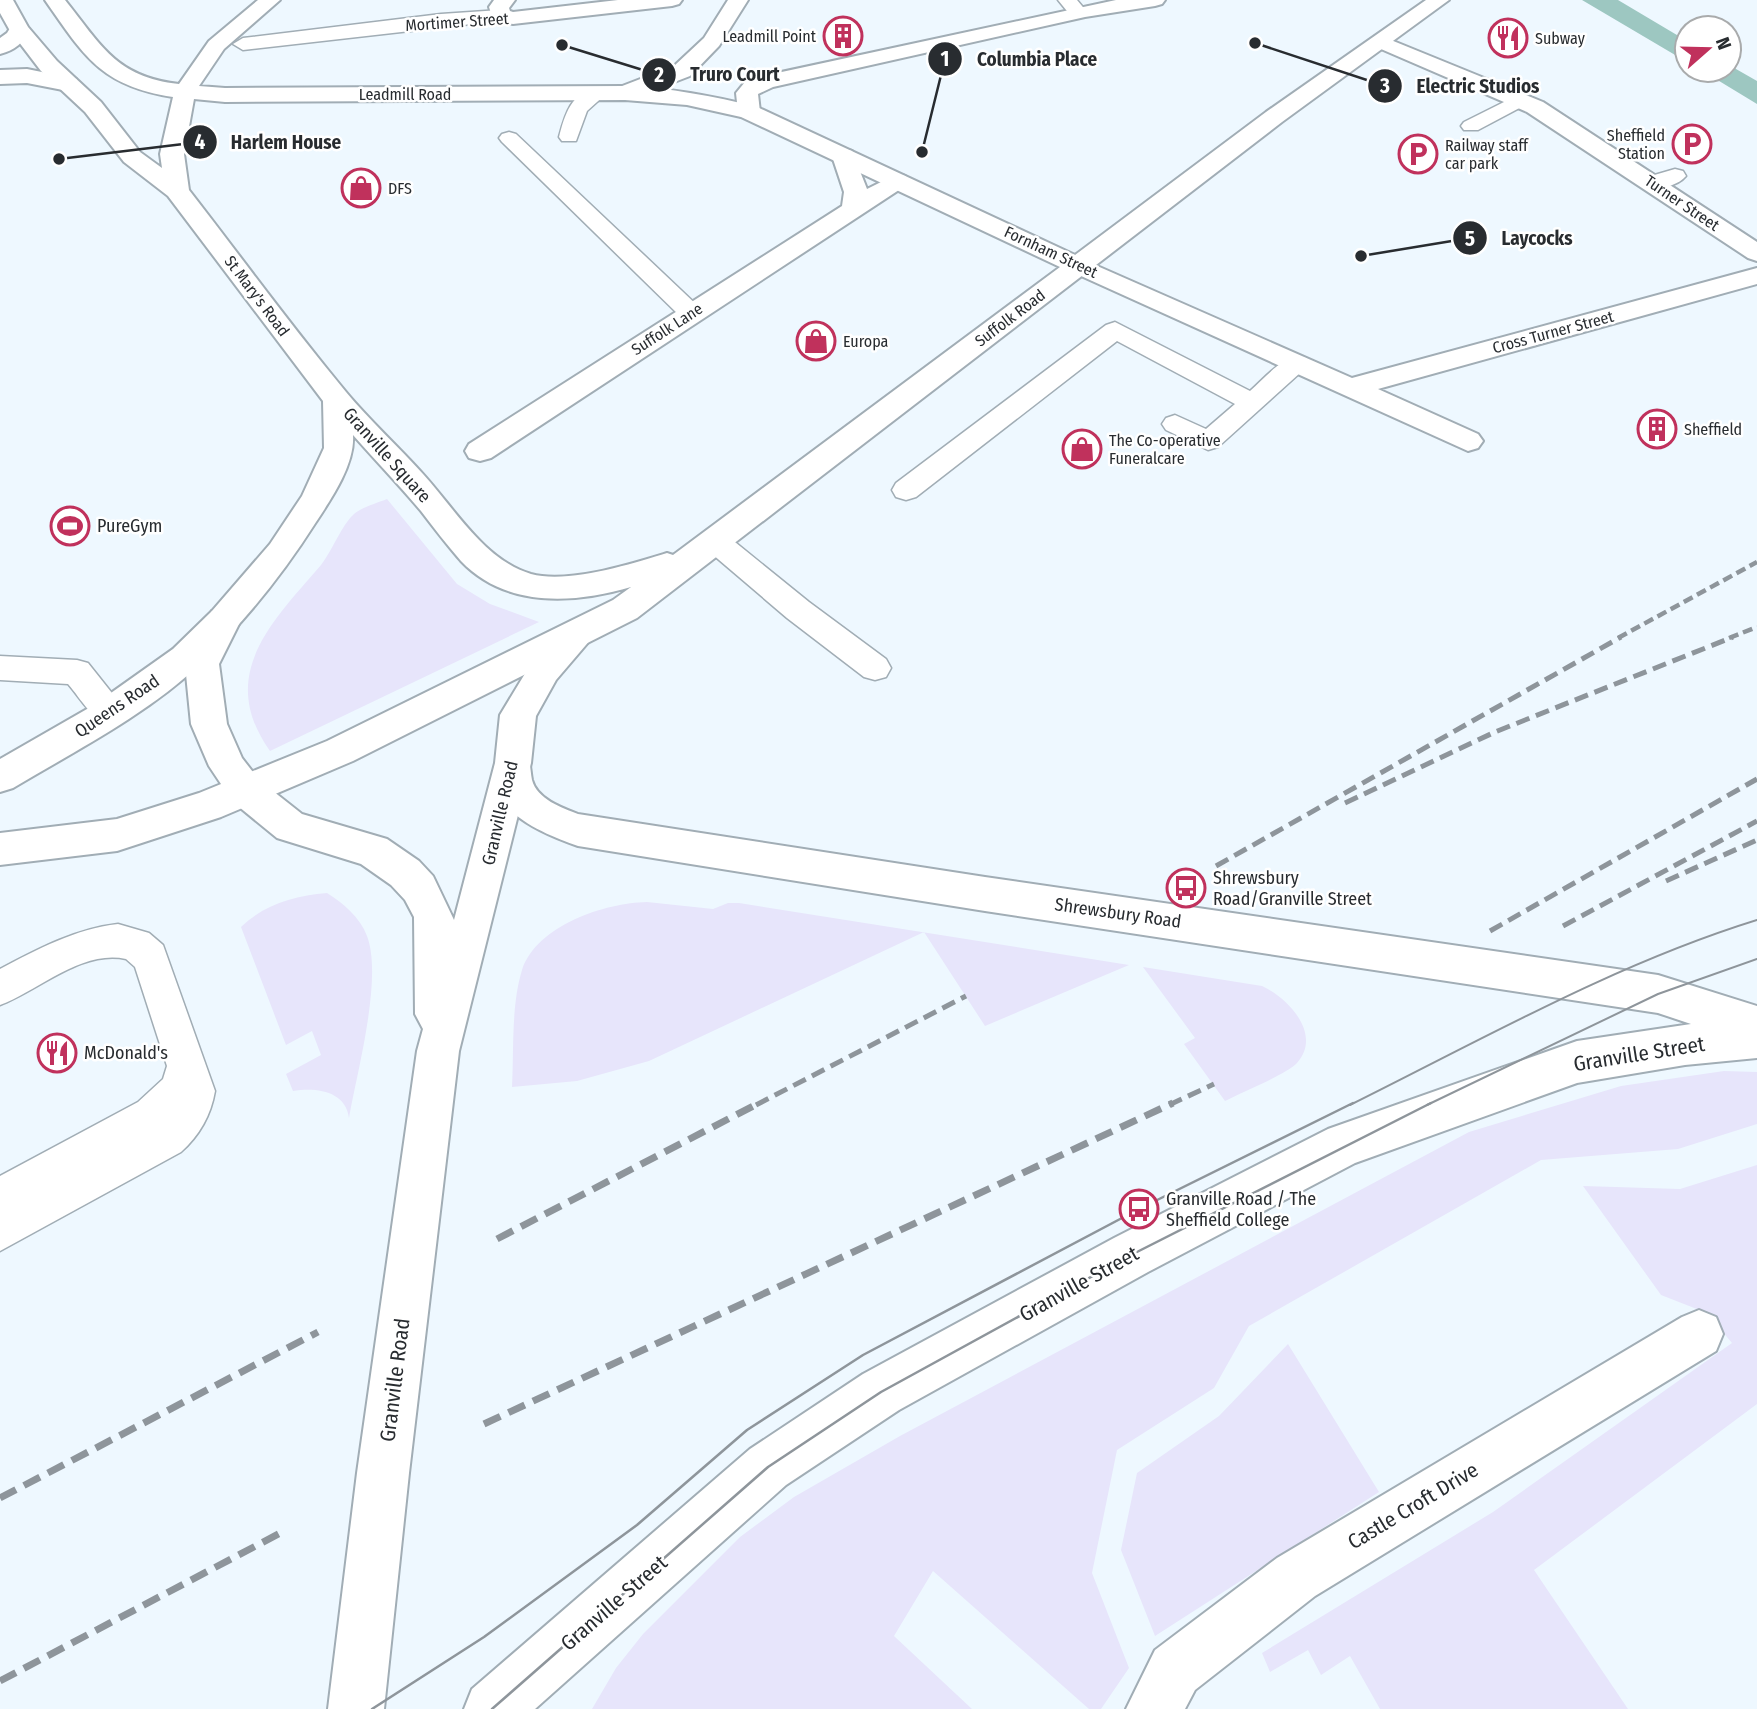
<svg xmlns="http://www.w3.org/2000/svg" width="1757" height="1709" font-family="'Fira Sans Condensed',sans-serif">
<rect width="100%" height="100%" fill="#eef8ff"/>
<path fill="#e7e5fb" d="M387 499 457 584 490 604 539 622 270 751C216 675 272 622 321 565 332 551 342 525 353 515 360 508 377 503 387 499Z
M327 893C343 903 360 917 367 936 383 978 357 1072 349 1118 346 1091 316 1087 293 1091L286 1074 321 1055 312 1031 286 1045 241 927C265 904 294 896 327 893Z
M647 902 713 909 728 903H739L1129 965 985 1026 924 932 649 1061 577 1081 512 1087C514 1050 511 1006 522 970 537 925 605 903 647 902Z
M1143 967 1262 986C1287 997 1323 1034 1297 1063 1285 1075 1242 1092 1225 1101L1184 1044 1195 1038Z
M1724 1071 1757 1072V1124L1678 1149 1541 1160 1249 1326 1214 1388 1117 1450 1092 1573 1129 1668 1101 1709H1089L933 1571 894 1636 972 1709H592L616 1668 643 1634 740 1537 794 1497 900 1436 1469 1132 1621 1086Z
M1757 1165V1404L1534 1570 1628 1709H1380L1350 1656 1321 1675 1308 1650 1270 1672 1262 1653 1493 1512 1732 1343 1707 1313 1661 1295 1583 1186 1680 1189Z
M1288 1344 1379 1492 1155 1636 1121 1550 1137 1473 1219 1416Z"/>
<path fill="#9dc7c1" d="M1582 0H1618L1687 41V62Z
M1729 65 1757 81V104L1701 70H1729Z"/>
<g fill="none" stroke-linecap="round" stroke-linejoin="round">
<defs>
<path id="service" d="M1058 0H1077L1087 12 1078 18 1071 16Z
M500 10 509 16 507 20 243 50 233 44 243 38 441 14Z
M597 87 604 89 607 93 587 111 576 141H562L559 137C565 114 571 93 597 87Z
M1520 94 1527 96 1530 100 1527 104 1478 130H1464L1461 126 1464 122Z
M509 132 516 134 700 308 703 313 700 318 691 320 682 318 502 142 499 138 502 134Z
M1675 169 1683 171 1686 176C1678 186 1656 191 1644 188L1641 183 1644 178Z
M1115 322 1250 391C1266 377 1284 353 1306 358L1310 364 1218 447 1208 450 1166 430 1162 424 1166 418 1175 415 1206 429 1235 404 1117 341 916 497 906 500 896 497 892 490 896 483 1106 325Z
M715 531 725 534 809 602 886 659 891 668 886 677 875 680 864 677 787 618 705 548 701 541 705 534Z
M0 656 77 660 88 663 127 712 122 721C96 730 84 702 68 684L0 680Z
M118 924 149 933 163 945 215 1091C211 1115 199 1136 181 1152L0 1251V1176L138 1102 163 1079 167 1066 135 967 126 959C82 949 38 991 0 1005V969C38 949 75 929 118 924Z"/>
<path id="minor" d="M494 0H515L509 8 510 11 513 12 618 0H682L679 4 672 6 513 24 493 20 489 7Z
M728 0H748L719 46 690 76 633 98H617L614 93 617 88 674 66 704 38Z
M1116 0H1165L1162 4 1155 6 1085 17 773 87 758 94 760 112 757 117H741L738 112 736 93 745 82 758 77Z
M19 23 26 25 29 29C26 42 13 51 0 54V38L7 33 12 25Z
M1381 36 1543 102 1757 242V261L1748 258 1527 112 1374 46 1370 42 1374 38Z
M27 69 76 79 79 84 76 89 68 91 27 83 0 84V70Z
M844 149 852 151 867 189 897 174 905 176 909 181 905 186 491 458 480 461 469 458 465 451 469 444 842 206 844 192 832 156 836 151Z
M1079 258 1352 378 1757 268V284L1378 389 1478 434 1483 441 1478 448 1468 451 1070 271 1066 266 1070 261Z
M1699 1310 1716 1317 1723 1334 1716 1351 1315 1596 1195 1690 1185 1709H1126L1155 1650 1277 1558 1682 1317Z"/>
<path id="secondary" d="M513 748 526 752C531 763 530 770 532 780 537 799 562 808 578 814L985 877 1658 975 1757 1006V1058L1685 1065 1577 1083 1355 1163 1148 1272 899 1410 786 1485 535 1709H464L472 1689 750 1449 863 1374 1114 1238 1328 1129 1577 1041 1691 1024 1658 1013 985 911 578 846C540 833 473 805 500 752Z"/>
<path id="primary" d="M224 608 236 611 241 620 219 664 227 724 242 758 259 780 302 814 387 839 419 861 433 876 454 920 495 763 500 715 532 662 568 623 580 619 592 623 597 632 556 680 536 716 531 763 459 1051 409 1473 384 1709H328L357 1473 417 1051 423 1029 415 1014 414 917 405 900 391 885 361 864 277 838 233 802 209 766 191 724 185 664 212 611Z"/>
<path id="trunk" d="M0 0H13L28 27 57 61 101 102 140 152 162 168 160 154 173 97C101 86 84 56 45 0H65C101 45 116 77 179 84L209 41 258 0H280L224 49 199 86 225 88 625 86C670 88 713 96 757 107L1075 255 1266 112 1426 0H1449L1282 122 637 618 353 761 221 817 117 851 0 865V833L117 819 199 793 327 741 613 600 631 587C573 604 506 608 461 561 447 545 434 528 421 511 399 485 376 461 353 435 355 464 332 498 316 522 283 574 244 623 199 665 146 715 75 751 13 788L0 792V759L94 705 173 649 212 611 270 544 302 496 324 448 323 401 168 196 124 162 85 112 41 71 9 29 0 13ZM194 99 225 102 625 100 687 105 741 117 1060 267 673 555 667 553C631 564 568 584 531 574 484 560 455 509 423 474 398 446 370 421 346 392 292 327 241 257 189 190L184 154Z"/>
</defs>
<use href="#service" stroke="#a1adb5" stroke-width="3"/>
<use href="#minor" stroke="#a1adb5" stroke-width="4"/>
<use href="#secondary" stroke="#a1adb5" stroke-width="4"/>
<use href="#primary" stroke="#a1adb5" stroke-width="4"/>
<use href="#trunk" stroke="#a1adb5" stroke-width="4"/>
<use href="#service" fill="#fff" fill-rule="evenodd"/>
<use href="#minor" fill="#fff" fill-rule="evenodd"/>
<use href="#secondary" fill="#fff" fill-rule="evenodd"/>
<use href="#primary" fill="#fff" fill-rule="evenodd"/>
<use href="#trunk" fill="#fff" fill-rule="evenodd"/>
<path stroke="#8e959b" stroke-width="2" d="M1350 1105C1483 1039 1615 964 1757 920
M1427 1105 1658 994 1757 959"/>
<path stroke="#8e959b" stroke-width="2.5" d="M372 1709 484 1637 637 1525 747 1430 863 1355 1139 1209 1353 1103
M492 1709 768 1467 881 1392 1131 1255 1431 1103"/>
<path stroke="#8e959b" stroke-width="4.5" stroke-dasharray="10 5" stroke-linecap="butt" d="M1618 638 1757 562
M1729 638 1757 627"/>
<path stroke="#8e959b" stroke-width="5" stroke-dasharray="14 7" stroke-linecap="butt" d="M1345 803 1495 732 1733 637
M1216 866 1621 637
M1666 881 1757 840
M1563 926 1757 821
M1490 931 1757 779
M756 1105 966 996
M1169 1105 1214 1084"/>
<path stroke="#8e959b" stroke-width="7" stroke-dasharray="18 9" stroke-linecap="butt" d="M497 1239 759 1103
M484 1424 1173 1103
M0 1498 318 1332
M0 1681 284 1531"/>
</g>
<defs>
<symbol id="building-ring" viewBox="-11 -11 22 22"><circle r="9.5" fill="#fff" stroke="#c0315c" stroke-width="1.5"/><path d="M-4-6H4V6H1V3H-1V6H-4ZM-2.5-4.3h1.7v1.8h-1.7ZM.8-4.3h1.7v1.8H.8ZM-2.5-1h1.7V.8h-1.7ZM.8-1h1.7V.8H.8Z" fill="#c0315c"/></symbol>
<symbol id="restaurant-ring" viewBox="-11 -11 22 22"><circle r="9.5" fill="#fff" stroke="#c0315c" stroke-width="1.5"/><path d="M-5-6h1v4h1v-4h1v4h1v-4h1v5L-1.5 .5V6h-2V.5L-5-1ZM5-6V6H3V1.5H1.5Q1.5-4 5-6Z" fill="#c0315c"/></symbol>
<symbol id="parking-ring" viewBox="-11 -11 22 22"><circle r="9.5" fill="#fff" stroke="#c0315c" stroke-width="1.5"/><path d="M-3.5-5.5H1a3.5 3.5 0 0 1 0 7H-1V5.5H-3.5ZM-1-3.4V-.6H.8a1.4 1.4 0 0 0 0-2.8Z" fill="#c0315c"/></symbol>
<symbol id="shop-ring" viewBox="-11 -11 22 22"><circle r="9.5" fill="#fff" stroke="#c0315c" stroke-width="1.5"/><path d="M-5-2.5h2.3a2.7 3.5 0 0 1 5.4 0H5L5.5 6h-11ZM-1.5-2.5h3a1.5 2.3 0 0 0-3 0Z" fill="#c0315c"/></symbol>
<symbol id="stadium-ring" viewBox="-11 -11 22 22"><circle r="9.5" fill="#fff" stroke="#c0315c" stroke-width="1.5"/><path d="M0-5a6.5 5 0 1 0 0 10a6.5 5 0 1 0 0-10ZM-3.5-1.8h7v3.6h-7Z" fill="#c0315c"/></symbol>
<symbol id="bus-ring" viewBox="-11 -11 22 22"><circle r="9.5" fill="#fff" stroke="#c0315c" stroke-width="1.5"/><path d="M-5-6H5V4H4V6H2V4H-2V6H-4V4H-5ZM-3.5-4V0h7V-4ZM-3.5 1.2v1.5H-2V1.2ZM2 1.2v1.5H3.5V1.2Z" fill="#c0315c"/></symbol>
</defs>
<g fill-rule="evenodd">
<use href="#building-ring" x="821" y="14" width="44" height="44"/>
<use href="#restaurant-ring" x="1486" y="16" width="44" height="44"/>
<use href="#parking-ring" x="1670" y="122" width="44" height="44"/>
<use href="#parking-ring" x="1396" y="132" width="44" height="44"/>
<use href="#shop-ring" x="339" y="166" width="44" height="44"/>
<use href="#shop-ring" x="794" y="319" width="44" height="44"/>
<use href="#building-ring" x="1635" y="407" width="44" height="44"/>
<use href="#shop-ring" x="1060" y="427" width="44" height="44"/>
<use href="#stadium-ring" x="48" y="504" width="44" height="44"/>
<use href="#bus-ring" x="1164" y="866" width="44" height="44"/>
<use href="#restaurant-ring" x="35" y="1031" width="44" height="44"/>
<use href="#bus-ring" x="1117" y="1187" width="44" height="44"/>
</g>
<g text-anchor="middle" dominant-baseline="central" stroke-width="5" stroke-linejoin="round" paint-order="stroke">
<g font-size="16" fill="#282c30" stroke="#fff">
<text transform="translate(457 22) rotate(-4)">Mortimer Street</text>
<text x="405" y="94">Leadmill Road</text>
<text transform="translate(1682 203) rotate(34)">Turner Street</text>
<text transform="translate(1051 252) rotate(25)">Fornham Street</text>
<text transform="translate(257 296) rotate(53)">St Mary's Road</text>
<text transform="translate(1010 318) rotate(-37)">Suffolk Road</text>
<text transform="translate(667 329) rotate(-33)">Suffolk Lane</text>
<text transform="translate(1553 332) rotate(-15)">Cross Turner Street</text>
</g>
<g font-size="16" fill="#282c30" stroke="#fff" text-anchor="start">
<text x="816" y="36" text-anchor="end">Leadmill Point</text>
<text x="1535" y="38">Subway</text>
<text x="1665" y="135" text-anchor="end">Sheffield<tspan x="1665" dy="18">Station</tspan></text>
<text x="1445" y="145">Railway staff<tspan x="1445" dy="18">car park</tspan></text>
<text x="388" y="188">DFS</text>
<text x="843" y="341">Europa</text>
<text x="1684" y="429">Sheffield</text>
<text x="1109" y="440">The Co-operative<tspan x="1109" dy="18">Funeralcare</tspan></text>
</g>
<g font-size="18" fill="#282c30" stroke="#fff">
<text transform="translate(387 455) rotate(48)">Granville Square</text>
<text transform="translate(117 706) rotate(-34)">Queens Road</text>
<text transform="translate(500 813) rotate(-77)">Granville Road</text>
<text transform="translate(1118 913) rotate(8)">Shrewsbury Road</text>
</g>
<g font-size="18" fill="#282c30" stroke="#fff" text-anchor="start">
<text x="97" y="526">PureGym</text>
<text x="1213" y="878">Shrewsbury<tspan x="1213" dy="21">Road/Granville Street</tspan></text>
<text x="84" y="1053">McDonald's</text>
<text x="1166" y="1199">Granville Road / The<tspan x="1166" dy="21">Sheffield College</tspan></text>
</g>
<g font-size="21" fill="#282c30" stroke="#fff">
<text transform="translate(1639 1054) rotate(-9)">Granville Street</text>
<text transform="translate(1079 1284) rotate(-29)">Granville Street</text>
<text transform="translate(395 1380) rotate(-83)">Granville Road</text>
<text transform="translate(1413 1506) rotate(-31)">Castle Croft Drive</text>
<text transform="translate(614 1603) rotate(-41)">Granville Street</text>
</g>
</g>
<path fill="none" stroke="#282c30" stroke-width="2.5" d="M922 152L945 59M562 45L659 75M1255 43L1385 86M59 159L200 142M1361 256L1470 238"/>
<g fill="#282c30" stroke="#fff" stroke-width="2.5">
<circle cx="922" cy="152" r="7"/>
<circle cx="562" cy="45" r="7"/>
<circle cx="1255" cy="43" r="7"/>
<circle cx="59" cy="159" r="7"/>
<circle cx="1361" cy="256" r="7"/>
<circle cx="945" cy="59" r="18"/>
<circle cx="659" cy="75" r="18"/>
<circle cx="1385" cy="86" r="18"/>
<circle cx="200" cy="142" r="18"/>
<circle cx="1470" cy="238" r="18"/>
</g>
<g font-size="21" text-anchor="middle" font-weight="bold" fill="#fff">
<text x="945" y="66">1</text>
<text x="659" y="82">2</text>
<text x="1385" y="93">3</text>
<text x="200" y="149">4</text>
<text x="1470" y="246">5</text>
</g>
<g font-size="19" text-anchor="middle" font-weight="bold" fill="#282c30" stroke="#fff" stroke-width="5" stroke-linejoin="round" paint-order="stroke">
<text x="1037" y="66">Columbia Place</text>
<text x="735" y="81">Truro Court</text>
<text x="1478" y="93">Electric Studios</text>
<text x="286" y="149">Harlem House</text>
<text x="1537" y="245">Laycocks</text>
</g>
<g transform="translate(1708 49) rotate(70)"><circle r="33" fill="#ffffff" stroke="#a9abac" stroke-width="2"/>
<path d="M0-5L12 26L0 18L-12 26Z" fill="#c0315c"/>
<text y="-10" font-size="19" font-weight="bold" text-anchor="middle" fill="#282c30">N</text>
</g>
</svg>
